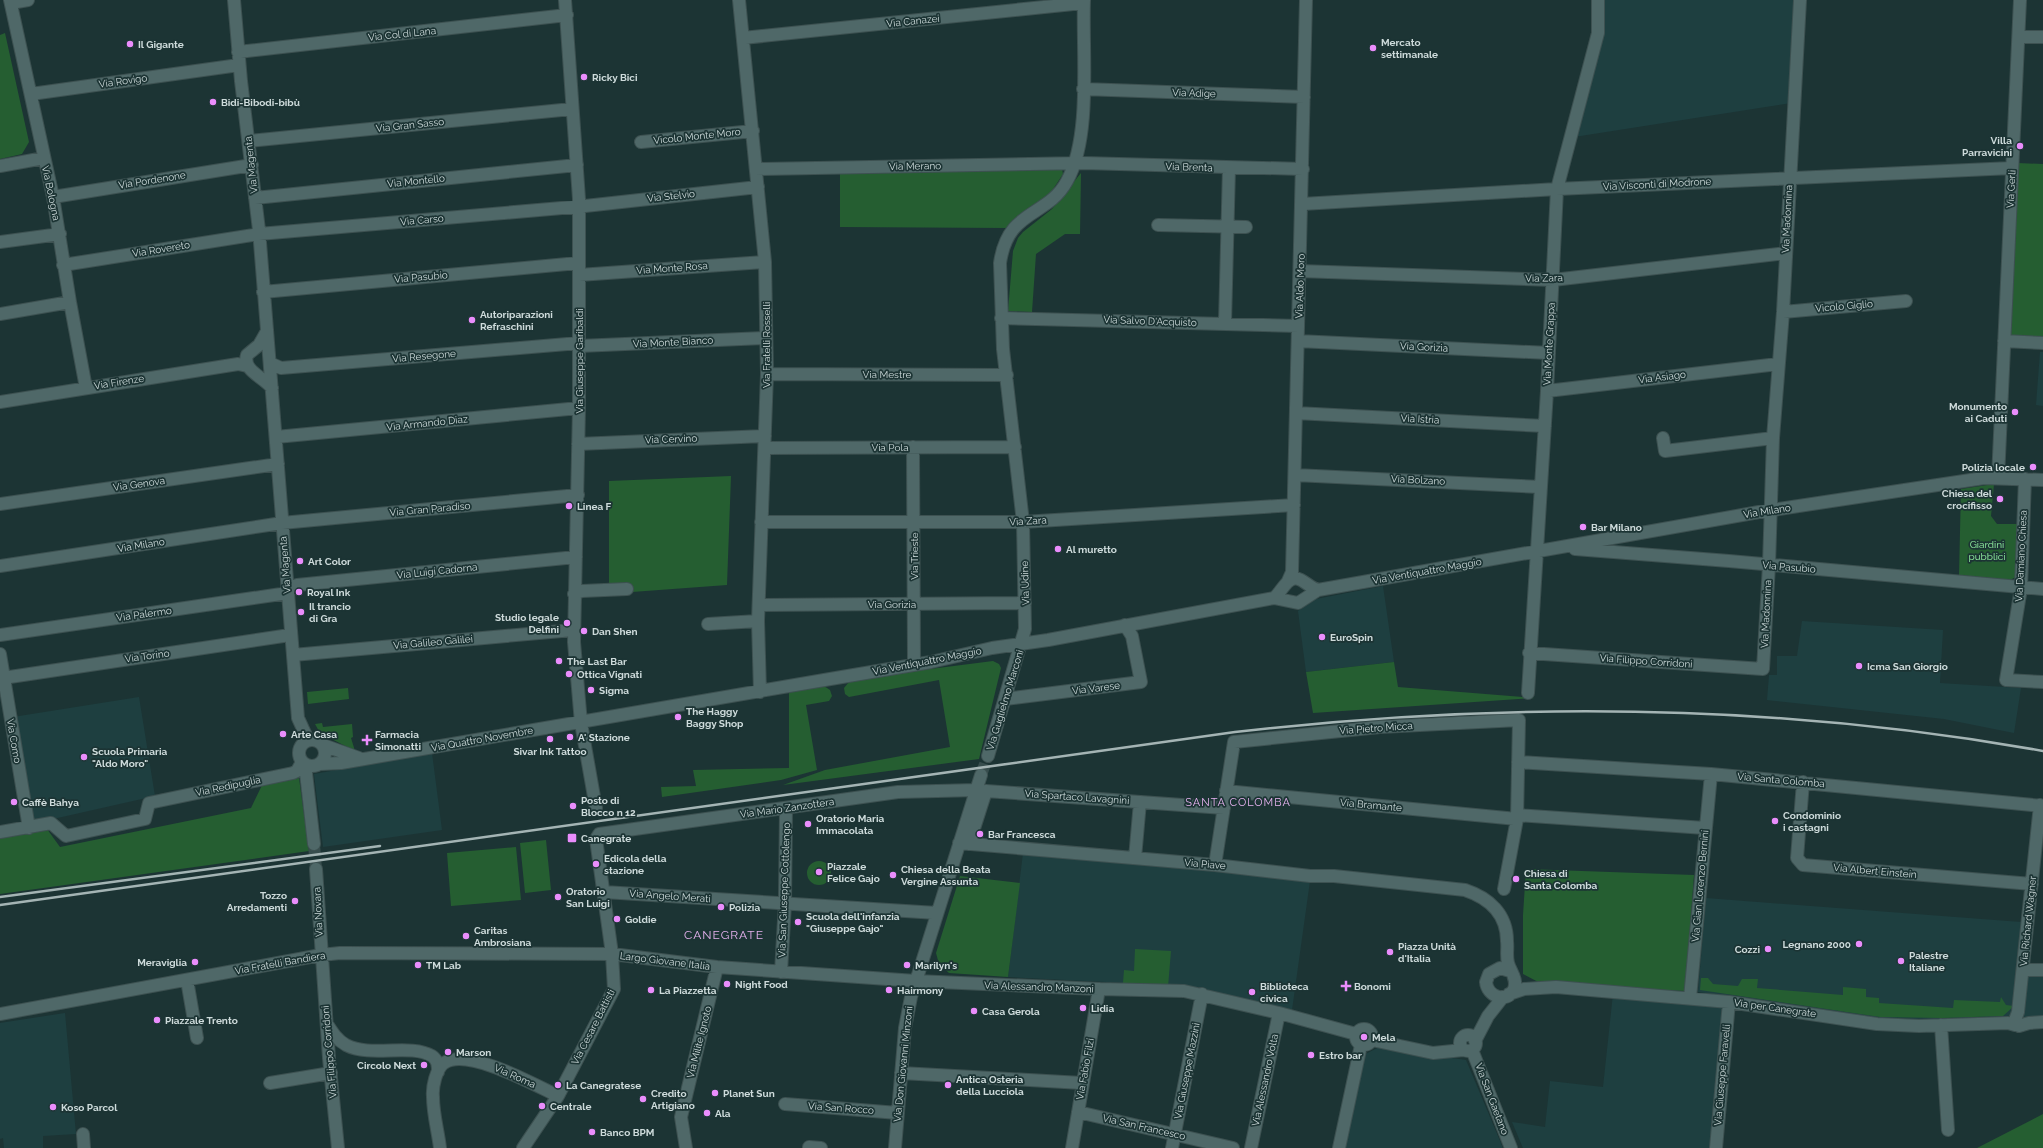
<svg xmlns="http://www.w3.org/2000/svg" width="2043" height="1148" font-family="Raleway,sans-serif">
<rect width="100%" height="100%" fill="#1c3434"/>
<path fill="#1e3f40" d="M1601 0H1798L1791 103 1574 137Z
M2040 352H2043V406L2036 405Z
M1383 586 1394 662 1306 672 1298 611 1311 600Z
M1802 621 1943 630 1940 683 2021 688 2014 733 1944 719 1767 700 1769 675H1777V656H1797Z
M139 697 155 796 31 824 13 717Z
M432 753 442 830 323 847 314 774Z
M1023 853 1310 881 1292 1010 1185 986 1008 977Z
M1706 898 2021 922 2017 972 2043 973V1017L1944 1020 1880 1018 1698 992Z
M1613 994 1726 1004 1712 1148H1523L1512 1122 1545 1127 1550 1081 1603 1087Z
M65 1013 76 1134 43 1136V1148H4L3 1138 0 1139V1023Z
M1379 1047 1466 1060 1503 1148H1343L1360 1057Z"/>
<path fill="#255e31" d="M5 33 29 142 22 154 0 159V35Z
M2017 163 2043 164V338L2009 337Z
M1062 169 1063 174 1046 200 1020 215 1007 228 840 227V173Z
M1081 173 1080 234H1065L1036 254 1032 312 1008 311 1013 251 1018 238 1023 232 1052 209Z
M731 476 727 585 632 592V586L609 587V481Z
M1994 484 1991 516 1997 524H2018L2016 577 2010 580 1959 575 1961 489Z
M993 661 999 664 1001 668 979 759 783 785 825 770 950 747 939 680 849 697 845 694 844 688 849 682 899 673Z
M1394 662 1398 687 1535 698 1313 713 1306 672Z
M824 686 830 690 832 696 829 701 806 705 817 770 781 780 662 797 661 787 696 786 693 770 789 768V690Z
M348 688 349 699 308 704 307 692Z
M322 723 323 727 352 724 353 737 351 738 355 751 320 733 315 724Z
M299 778 309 851 0 894V836L47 829 60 847 251 808 263 783Z
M546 840 551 890 525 893 520 843Z
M516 847 521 900 451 906 447 853Z
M807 873a12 12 0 1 1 24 0a12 12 0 1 1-24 0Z
M1526 869 1694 875 1685 991 1540 983 1523 974V915Z
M960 876 1020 883 1008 977 949 973 939 964 936 953Z
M1135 949 1171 951 1168 987 1123 983 1124 970 1134 971Z
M1701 978H1708L1713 984 1738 986 1742 979H1758L1757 988 1843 995V987L1866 989V997L1879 998V1003L1953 1008 1954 1000 2000 1002 2001 997 2006 1005 2014 1006 2003 1016 1942 1018 1880 1017 1700 990Z
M2043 1114V1148H1977Z"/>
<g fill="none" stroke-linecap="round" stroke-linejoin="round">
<path stroke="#374d4d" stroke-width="12" stroke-dasharray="12 6" stroke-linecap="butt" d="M981 775 988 756
M314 844 316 869"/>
<defs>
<path id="minor" d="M10 0 53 197 70 302 86 388
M234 0 241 81 259 230 298 718 308 740
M565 0 579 199V408L574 642 581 723 596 808
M739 0 765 262 767 374 758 621 760 692
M11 3 28 0
M2019 37H2043
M743 38 1083 3
M238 52 567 15
M1083 89 1304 97
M31 94 239 65
M249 141 572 109
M641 142 753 131
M0 166 44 158
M756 169 1083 163 1303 169
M53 197 252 165
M255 198 577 165
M1302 204 1557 189 2012 168
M1158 225 1246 227
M0 242 60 234
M63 265 259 234 585 206 758 187
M1300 271 1553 280 1786 253
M579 275 765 262
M263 292 578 263
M1783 312 1906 301
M0 314 70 302
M1001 318 1298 326
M1225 323 1229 168
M267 331 259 345 247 355C242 370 263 377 272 388
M1298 341 1549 353
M2004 341 2043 343
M579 346 766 338
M270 363 281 368 579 343
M767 374 1007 375
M1547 391 1778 364
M0 402 238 364 247 366
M1296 413 1545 426
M276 437 579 408
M1663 438 1665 451 1773 438
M578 444 765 436
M913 447 914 665
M765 448 1015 447
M1295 475 1541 487
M1998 478 2020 0
M2025 479 2021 588 2006 680 2043 682
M0 504 278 464
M761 522H1023L1294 505
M1575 549 1729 561 2043 589
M0 566 282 523 578 495
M1288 581 1292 572 1306 0
M287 589 297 585 576 557
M574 594 582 591 627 589
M1274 598C1282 592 1288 573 1301 580 1307 583 1311 588 1318 590
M759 605 1025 603
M708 624 758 621
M0 635 288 593
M1529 653 1763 669 1769 565 1773 438 1783 312 1800 0
M0 654 29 828
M293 655 573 630
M3 678 290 635
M1528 693 1547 391 1557 189 1598 33V0
M1005 699 1141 682 1132 636 1125 625
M299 753a13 13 0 1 1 26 0a13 13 0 1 1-26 0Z
M323 745 359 758
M988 756 1025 629 1023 522 1003 349 1000 263C1008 208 1047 218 1067 181 1092 136 1082 52 1084 0
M1518 762 1711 774 2043 806
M305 764 314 844
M320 764 341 763 836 678 931 662 992 648 1048 640 1274 598 1298 603 1318 590 1759 512 1984 478 2043 480
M1803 782 1797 858 1803 865 2032 884
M1226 791 1517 819
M1517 815 1705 828
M0 832 51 823 66 836 145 819 149 803 293 773 297 771 302 762
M959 843 1215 865 1310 876H1334L1465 890C1489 898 1507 914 1507 941 1508 949 1506 955 1508 963 1510 971 1518 979 1514 989 1507 1005 1487 996 1486 982L1489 974 1500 968 1510 971
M969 844 986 791 1224 808
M1135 858 1140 802
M1215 865 1234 742 1380 727 1519 720 1517 819 1504 889
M316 869 329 1058 338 1148
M604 892 937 913
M2023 970H2043
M781 972 785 903 786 808
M187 980 197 1038
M1509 994 1524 989 1556 987 1729 1002 1877 1024 1919 1026 2008 1023 2015 1025
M1690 998 1711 774
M0 1014 321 955 340 953 612 954 717 967 916 981 1099 989 1184 991 1279 1013 1356 1034
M2015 1020 2018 1012 2040 805
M327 1024C332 1032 337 1040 346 1045 371 1058 410 1043 432 1056 438 1060 438 1066 438 1072
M1941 1025 1948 1130
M2019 1026 2029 1023 2043 1022
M1356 1037a8 8 0 1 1 16 0a8 8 0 1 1-16 0Z
M1460 1043a8 8 0 1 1 16 0a8 8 0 1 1-16 0Z
M1372 1040 1433 1053 1463 1050
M1475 1041 1488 1016 1503 997
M1472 1050 1511 1148
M901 1073 1082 1083
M270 1083 331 1073
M785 1104 898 1113
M1078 1112 1233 1148
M83 1134 84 1148
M809 1147 821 1148
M440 1148C438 1131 433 1114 433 1097 432 1087 436 1069 444 1063 467 1047 535 1085 558 1096
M523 1148 558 1096 614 989 612 954 596 839 599 834 898 792 976 790
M686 1148 681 1117 717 967
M895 1148 905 1028 911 997 981 775
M1072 1148 1099 989
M1172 1148 1202 994
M1251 1148 1279 1013
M1339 1148 1361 1045
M1716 1148 1729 1002"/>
</defs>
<use href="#minor" stroke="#3d5151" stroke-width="14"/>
<use href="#minor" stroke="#4f6868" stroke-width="12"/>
<path stroke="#a4b4b4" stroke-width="2.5" d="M0 897 380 846
M0 905 1235 732C1504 701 1777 703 2043 751"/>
</g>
<g fill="#ea8dfc" stroke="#1c3434" stroke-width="1.5">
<circle cx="130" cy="44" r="4"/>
<circle cx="1373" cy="48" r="4"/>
<circle cx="584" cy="77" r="4"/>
<circle cx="213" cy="102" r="4"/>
<circle cx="2020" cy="146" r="4"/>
<circle cx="472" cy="320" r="4"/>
<circle cx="2015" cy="412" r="4"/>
<circle cx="2033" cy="467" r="4"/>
<circle cx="2000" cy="499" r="4"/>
<circle cx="569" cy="506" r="4"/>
<circle cx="1583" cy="527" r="4"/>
<circle cx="1058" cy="549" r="4"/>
<circle cx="300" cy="561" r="4"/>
<circle cx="299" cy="592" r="4"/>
<circle cx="301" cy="612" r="4"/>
<circle cx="567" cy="623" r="4"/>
<circle cx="584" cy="631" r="4"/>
<circle cx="1322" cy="637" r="4"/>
<circle cx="559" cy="661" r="4"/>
<circle cx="1859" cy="666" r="4"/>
<circle cx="569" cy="674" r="4"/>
<circle cx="591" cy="690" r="4"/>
<circle cx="678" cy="717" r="4"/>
<circle cx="283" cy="734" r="4"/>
<circle cx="570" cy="737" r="4"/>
<circle cx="550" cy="739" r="4"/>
<path d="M365 734h4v4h4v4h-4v4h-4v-4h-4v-4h4z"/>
<circle cx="84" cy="757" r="4"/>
<circle cx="14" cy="802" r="4"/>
<circle cx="573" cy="806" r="4"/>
<circle cx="1775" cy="821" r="4"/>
<circle cx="808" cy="824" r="4"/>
<circle cx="980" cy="834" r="4"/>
<rect x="567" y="833" width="10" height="10" rx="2"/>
<circle cx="596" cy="864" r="4"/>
<circle cx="819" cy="872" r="4"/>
<circle cx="893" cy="875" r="4"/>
<circle cx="1516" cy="879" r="4"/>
<circle cx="558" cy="897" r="4"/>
<circle cx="295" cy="901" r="4"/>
<circle cx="721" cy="907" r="4"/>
<circle cx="617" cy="919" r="4"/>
<circle cx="798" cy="922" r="4"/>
<circle cx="466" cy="936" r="4"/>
<circle cx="1859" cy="944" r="4"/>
<circle cx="1768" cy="949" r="4"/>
<circle cx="1390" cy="952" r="4"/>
<circle cx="1901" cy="961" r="4"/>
<circle cx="195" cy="962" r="4"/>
<circle cx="418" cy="965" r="4"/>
<circle cx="907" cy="965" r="4"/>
<circle cx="727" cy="984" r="4"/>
<path d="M1344 980h4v4h4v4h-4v4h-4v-4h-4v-4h4z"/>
<circle cx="651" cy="990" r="4"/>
<circle cx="889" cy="990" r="4"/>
<circle cx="1252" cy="992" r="4"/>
<circle cx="1083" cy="1008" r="4"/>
<circle cx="974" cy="1011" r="4"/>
<circle cx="157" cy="1020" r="4"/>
<circle cx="1364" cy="1037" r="4"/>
<circle cx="448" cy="1052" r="4"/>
<circle cx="1311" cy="1055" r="4"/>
<circle cx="424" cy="1065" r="4"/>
<circle cx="558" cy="1085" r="4"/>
<circle cx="948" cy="1085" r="4"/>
<circle cx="715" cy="1093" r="4"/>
<circle cx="643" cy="1099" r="4"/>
<circle cx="542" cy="1106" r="4"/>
<circle cx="53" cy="1107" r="4"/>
<circle cx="707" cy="1113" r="4"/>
<circle cx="592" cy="1132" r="4"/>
</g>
<g text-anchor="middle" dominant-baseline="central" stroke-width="3.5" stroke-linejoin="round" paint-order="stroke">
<g font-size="10" fill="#cedbdb" stroke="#1c3434">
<text transform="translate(913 21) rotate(-6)">Via Canazei</text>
<text transform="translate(402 34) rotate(-6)">Via Col di Lana</text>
<text transform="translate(123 81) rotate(-8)">Via Rovigo</text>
<text transform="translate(1194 93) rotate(2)">Via Adige</text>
<text transform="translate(410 125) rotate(-6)">Via Gran Sasso</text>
<text transform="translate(697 136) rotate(-6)">Vicolo Monte Moro</text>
<text transform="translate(251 165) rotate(-96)">Via Magenta</text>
<text transform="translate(915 166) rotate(-1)">Via Merano</text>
<text transform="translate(1189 167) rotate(2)">Via Brenta</text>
<text transform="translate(152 180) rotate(-9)">Via Pordenone</text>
<text transform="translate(416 181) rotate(-6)">Via Montello</text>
<text transform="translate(1657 184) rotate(-3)">Via Visconti di Modrone</text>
<text transform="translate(2011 189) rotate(-87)">Via Gerli</text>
<text transform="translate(51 193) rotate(78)">Via Bologna</text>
<text transform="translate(671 196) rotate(-6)">Via Stelvio</text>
<text transform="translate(1787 219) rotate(-87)">Via Madonnina</text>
<text transform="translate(422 220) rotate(-5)">Via Carso</text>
<text transform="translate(161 249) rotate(-9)">Via Rovereto</text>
<text transform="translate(672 268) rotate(-4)">Via Monte Rosa</text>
<text transform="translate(421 277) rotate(-5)">Via Pasubio</text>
<text transform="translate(1544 278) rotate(-1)">Via Zara</text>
<text transform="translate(1300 286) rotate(-88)">Via Aldo Moro</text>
<text transform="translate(1844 306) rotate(-5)">Vicolo Giglio</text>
<text transform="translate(1150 321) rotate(2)">Via Salvo D'Acquisto</text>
<text transform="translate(673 342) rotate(-3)">Via Monte Bianco</text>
<text transform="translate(1549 344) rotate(-87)">Via Monte Grappa</text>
<text transform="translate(766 345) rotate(-90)">Via Fratelli Rosselli</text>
<text transform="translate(1424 347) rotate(3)">Via Gorizia</text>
<text transform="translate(424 356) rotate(-5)">Via Resegone</text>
<text transform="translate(579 361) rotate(-90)">Via Giuseppe Garibaldi</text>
<text x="887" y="374">Via Mestre</text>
<text transform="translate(1662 377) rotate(-7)">Via Asiago</text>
<text transform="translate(119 382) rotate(-9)">Via Firenze</text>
<text transform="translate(1420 419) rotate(3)">Via Istria</text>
<text transform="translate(427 423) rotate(-6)">Via Armando Diaz</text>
<text transform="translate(671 439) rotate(-2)">Via Cervino</text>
<text x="890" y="447">Via Pola</text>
<text transform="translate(1418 480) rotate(3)">Via Bolzano</text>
<text transform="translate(139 484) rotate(-8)">Via Genova</text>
<text transform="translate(430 509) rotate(-5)">Via Gran Paradiso</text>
<text transform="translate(1767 511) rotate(-9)">Via Milano</text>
<text transform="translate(1028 521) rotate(-3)">Via Zara</text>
<text transform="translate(141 545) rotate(-9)">Via Milano</text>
<text transform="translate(914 556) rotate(-90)">Via Trieste</text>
<text transform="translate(2021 556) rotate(-87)">Via Damiano Chiesa</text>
<text transform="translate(285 565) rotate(-94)">Via Magenta</text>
<text transform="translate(1789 567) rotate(5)">Via Pasubio</text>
<text transform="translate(437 571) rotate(-6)">Via Luigi Cadorna</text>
<text transform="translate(1427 571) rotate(-10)">Via Ventiquattro Maggio</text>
<text transform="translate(1025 583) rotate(-92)">Via Udine</text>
<text x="892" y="604">Via Gorizia</text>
<text transform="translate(144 614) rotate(-8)">Via Palermo</text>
<text transform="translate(1766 614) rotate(-87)">Via Madonnina</text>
<text transform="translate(433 642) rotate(-5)">Via Galileo Galilei</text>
<text transform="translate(147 656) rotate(-8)">Via Torino</text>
<text transform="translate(927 661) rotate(-11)">Via Ventiquattro Maggio</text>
<text transform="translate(1646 661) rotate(4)">Via Filippo Corridoni</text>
<text transform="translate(1096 688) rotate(-7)">Via Varese</text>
<text transform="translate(1005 700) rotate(-73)">Via Guglielmo Marconi</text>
<text transform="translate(1376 728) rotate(-4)">Via Pietro Micca</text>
<text transform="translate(482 739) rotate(-10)">Via Quattro Novembre</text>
<text transform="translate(14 741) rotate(80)">Via Como</text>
<text transform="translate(1781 780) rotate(5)">Via Santa Colomba</text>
<text transform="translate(228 786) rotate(-12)">Via Redipuglia</text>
<text transform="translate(1077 797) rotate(4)">Via Spartaco Lavagnini</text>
<text transform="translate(1371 805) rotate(5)">Via Bramante</text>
<text transform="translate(787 808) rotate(-8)">Via Mario Zanzottera</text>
<text transform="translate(1205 864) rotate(5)">Via Piave</text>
<text transform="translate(1875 871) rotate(5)">Via Albert Einstein</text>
<text transform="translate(1700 886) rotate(-85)">Via Gian Lorenzo Bernini</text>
<text transform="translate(784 890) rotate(-88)">Via San Giuseppe Cottolengo</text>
<text transform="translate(670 896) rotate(4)">Via Angelo Merati</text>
<text transform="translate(318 912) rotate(-93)">Via Novara</text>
<text transform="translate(2028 921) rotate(-84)">Via Richard Wagner</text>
<text transform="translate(665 961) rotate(7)">Largo Giovane Italia</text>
<text transform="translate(280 963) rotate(-10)">Via Fratelli Bandiera</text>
<text transform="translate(1039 987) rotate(2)">Via Alessandro Manzoni</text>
<text transform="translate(1775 1008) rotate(8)">Via per Canegrate</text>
<text transform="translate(593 1027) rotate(-63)">Via Cesare Battisti</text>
<text transform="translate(699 1042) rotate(-76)">Via Milite Ignoto</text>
<text transform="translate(329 1052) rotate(-95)">Via Filippo Corridoni</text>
<text transform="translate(903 1064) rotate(-84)">Via Don Giovanni Minzoni</text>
<text transform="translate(1085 1069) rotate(-80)">Via Fabio Filzi</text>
<text transform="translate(1187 1071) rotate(-79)">Via Giuseppe Mazzini</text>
<text transform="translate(1722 1075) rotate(-85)">Via Giuseppe Faravelli</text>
<text transform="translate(515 1076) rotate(24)">Via Roma</text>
<text transform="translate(1265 1080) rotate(-78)">Via Alessandro Volta</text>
<text transform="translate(1492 1099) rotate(69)">Via San Gaetano</text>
<text transform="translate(841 1108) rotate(4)">Via San Rocco</text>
<text transform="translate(1144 1127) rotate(13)">Via San Francesco</text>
</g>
<g font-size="10" font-weight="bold" fill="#cedbdb" stroke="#1c3434" text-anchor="start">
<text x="1381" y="42">Mercato<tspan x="1381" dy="12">settimanale</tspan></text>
<text x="138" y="44">Il Gigante</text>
<text x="592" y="77">Ricky Bici</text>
<text x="221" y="102">Bidi-Bibodi-bibù</text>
<text x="2012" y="140" text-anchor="end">Villa<tspan x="2012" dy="12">Parravicini</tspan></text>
<text x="480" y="314">Autoriparazioni<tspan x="480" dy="12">Refraschini</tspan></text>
<text x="2007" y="406" text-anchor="end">Monumento<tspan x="2007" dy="12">ai Caduti</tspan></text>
<text x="2025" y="467" text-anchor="end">Polizia locale</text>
<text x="1992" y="493" text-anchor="end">Chiesa del<tspan x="1992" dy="12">crocifisso</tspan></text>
<text x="577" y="506">Linea F</text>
<text x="1591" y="527">Bar Milano</text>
<text x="1066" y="549">Al muretto</text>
<text x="308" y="561">Art Color</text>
<text x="307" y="592">Royal Ink</text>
<text x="309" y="606">Il trancio<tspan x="309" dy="12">di Gra</tspan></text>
<text x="559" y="617" text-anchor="end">Studio legale<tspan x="559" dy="12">Delfini</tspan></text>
<text x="592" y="631">Dan Shen</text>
<text x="1330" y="637">EuroSpin</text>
<text x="567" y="661">The Last Bar</text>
<text x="1867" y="666">Icma San Giorgio</text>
<text x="577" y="674">Ottica Vignati</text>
<text x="599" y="690">Sigma</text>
<text x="686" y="711">The Haggy<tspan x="686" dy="12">Baggy Shop</tspan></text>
<text x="291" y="734">Arte Casa</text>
<text x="375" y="734">Farmacia<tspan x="375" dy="12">Simonatti</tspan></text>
<text x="578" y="737">A' Stazione</text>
<text x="92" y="751">Scuola Primaria<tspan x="92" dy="12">"Aldo Moro"</tspan></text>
<text x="550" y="751" text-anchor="middle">Sivar Ink Tattoo</text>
<text x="581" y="800">Posto di<tspan x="581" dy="12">Blocco n 12</tspan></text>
<text x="22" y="802">Caffè Bahya</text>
<text x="1783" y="815">Condominio<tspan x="1783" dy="12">i castagni</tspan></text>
<text x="816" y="818">Oratorio Maria<tspan x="816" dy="12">Immacolata</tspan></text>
<text x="988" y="834">Bar Francesca</text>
<text x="581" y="838">Canegrate</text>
<text x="604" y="858">Edicola della<tspan x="604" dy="12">stazione</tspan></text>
<text x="827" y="866">Piazzale<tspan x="827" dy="12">Felice Gajo</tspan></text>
<text x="901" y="869">Chiesa della Beata<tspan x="901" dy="12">Vergine Assunta</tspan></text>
<text x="1524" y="873">Chiesa di<tspan x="1524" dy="12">Santa Colomba</tspan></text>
<text x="566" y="891">Oratorio<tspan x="566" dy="12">San Luigi</tspan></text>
<text x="287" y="895" text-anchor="end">Tozzo<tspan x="287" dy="12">Arredamenti</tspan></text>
<text x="729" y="907">Polizia</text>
<text x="806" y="916">Scuola dell'infanzia<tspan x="806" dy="12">"Giuseppe Gajo"</tspan></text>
<text x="625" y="919">Goldie</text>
<text x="474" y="930">Caritas<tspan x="474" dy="12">Ambrosiana</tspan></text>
<text x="1851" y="944" text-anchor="end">Legnano 2000</text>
<text x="1398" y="946">Piazza Unità<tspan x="1398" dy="12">d'Italia</tspan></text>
<text x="1760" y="949" text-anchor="end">Cozzi</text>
<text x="1909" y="955">Palestre<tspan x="1909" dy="12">Italiane</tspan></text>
<text x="187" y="962" text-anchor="end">Meraviglia</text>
<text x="426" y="965">TM Lab</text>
<text x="915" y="965">Marilyn's</text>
<text x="735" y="984">Night Food</text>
<text x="1260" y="986">Biblioteca<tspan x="1260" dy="12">civica</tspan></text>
<text x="1354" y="986">Bonomi</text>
<text x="659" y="990">La Piazzetta</text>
<text x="897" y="990">Hairmony</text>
<text x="1091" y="1008">Lidia</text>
<text x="982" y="1011">Casa Gerola</text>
<text x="165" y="1020">Piazzale Trento</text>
<text x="1372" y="1037">Mela</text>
<text x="456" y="1052">Marson</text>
<text x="1319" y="1055">Estro bar</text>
<text x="416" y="1065" text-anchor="end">Circolo Next</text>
<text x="956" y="1079">Antica Osteria<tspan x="956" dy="12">della Lucciola</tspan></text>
<text x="566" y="1085">La Canegratese</text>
<text x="651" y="1093">Credito<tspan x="651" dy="12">Artigiano</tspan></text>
<text x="723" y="1093">Planet Sun</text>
<text x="550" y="1106">Centrale</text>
<text x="61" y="1107">Koso Parcol</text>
<text x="715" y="1113">Ala</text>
<text x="600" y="1132">Banco BPM</text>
</g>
<g font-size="10" fill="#92f2a1" stroke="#1c3434">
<text x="1987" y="544">Giardini<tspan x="1987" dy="12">pubblici</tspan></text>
</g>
<g font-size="11" letter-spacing="1" fill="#e6b2ef" stroke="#1c3434">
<text x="1238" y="802">SANTA COLOMBA</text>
</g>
<g font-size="12" letter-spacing="1" fill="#e6b2ef" stroke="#1c3434">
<text x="724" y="935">CANEGRATE</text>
</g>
</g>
</svg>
